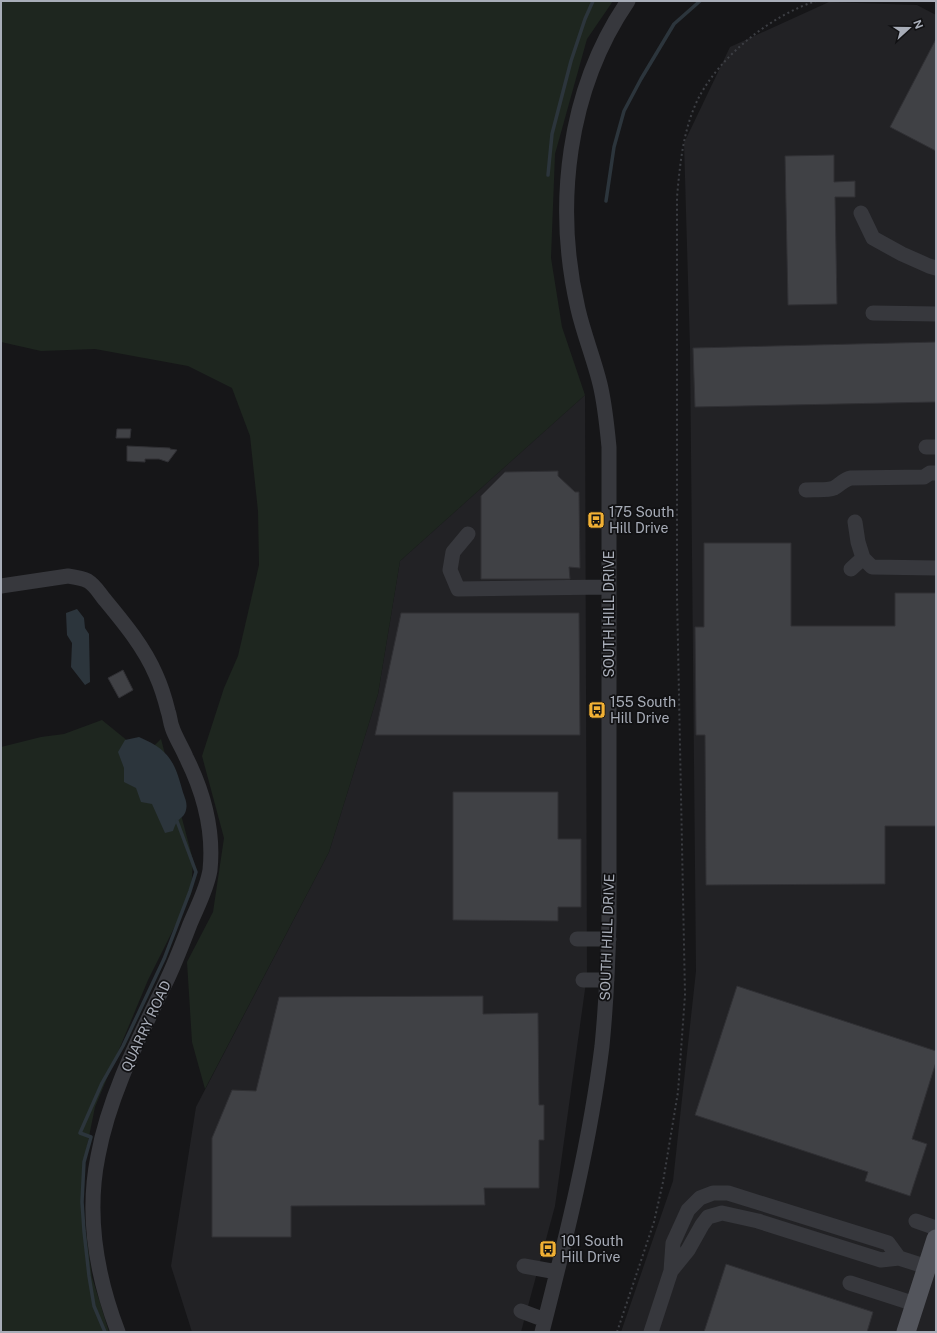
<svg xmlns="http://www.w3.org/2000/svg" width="937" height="1333" font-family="'Public Sans',sans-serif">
<rect width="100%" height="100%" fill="#161618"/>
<path fill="#222225" d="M829 2 917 5 936 15V1332H621L673 1181 696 971 690 348 684 143 730 47Z
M585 395 587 975 555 1206 521 1332H192L171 1266 196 1107 329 852 378 694 400 561Z"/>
<path fill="#1e261f" d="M1 1H613L587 39 555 154 551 258 562 327 585 395 400 561 378 694 329 852 205 1089 192 1042 187 962 213 912 224 838 202 756 224 688 238 656 259 565 258 511 250 436 232 388 188 366 95 349 41 351 1 342Z
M102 720 145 755 161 739 193 860 191 894 148 980 95 1107 83 1166V1211L92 1277 109 1332H1V747L41 737 64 734Z"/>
<path fill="#2c353c" d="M77 609 84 618 85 628 89 634 90 682 85 685 71 667 72 643 67 635 66 613Z
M139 737C167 749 174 759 182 789 184 797 188 802 186 810 185 816 180 818 177 822 175 825 174 828 173 831L165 833 152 804 141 802 136 788 124 782V768L118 752 125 740Z"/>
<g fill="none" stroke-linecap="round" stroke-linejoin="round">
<path stroke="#2c353c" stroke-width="3.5" d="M548 175 552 134 571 61 585 19 593 1
M606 201 614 147 624 111 641 79 674 24 700 1
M105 1332 94 1306 89 1276 84 1231 82 1202 84 1162 91 1137 80 1133 102 1083 123 1046 164 959 190 891 196 872 177 821"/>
</g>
<path fill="#404145" stroke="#303034" d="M936 39V151L890 127Z
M834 155V182L855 181V197H835L837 304 788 305 785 156Z
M936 342V402L695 407 693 348Z
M117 429H131L130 438H116Z
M127 446 170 448V449L177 450 168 462 159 459H145V462L127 461Z
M558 471V476L575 492H579L580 568 569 567 570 579H481V496L505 472Z
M704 543H791V626H895V593H936V826H885V884L706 885 705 735H696L695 627H704Z
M401 613H579L580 735H375Z
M123 670 133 690 119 698 108 678Z
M453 792H558V839H581V907H558V921L453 920Z
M737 986 936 1051V1062L912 1139 927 1144 910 1196 865 1181 868 1172 695 1115Z
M483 996V1014L538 1013 539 1105H544V1140H539V1188H484L485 1205 291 1206V1237H212V1138L232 1090 256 1091 279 997Z
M726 1264 873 1312 867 1332H704Z"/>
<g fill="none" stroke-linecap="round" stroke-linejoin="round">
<path stroke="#3d3f44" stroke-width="2" stroke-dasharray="2 3" stroke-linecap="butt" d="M617 1332 654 1222 663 1182 678 1092 685 995 677 596V197C680 164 683 130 698 99 720 56 770 16 816 1"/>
<path stroke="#37383d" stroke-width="15" d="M861 213 873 238 902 254 929 266 936 268
M873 313 936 314
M926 447H936
M806 490C815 489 826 491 834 488 840 485 844 479 851 478L924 477 930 473H936
M855 522 858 542 863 558
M468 534 453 552 450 570 458 589 609 587
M851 569 863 558 872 567 936 568
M1 586 68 576C75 577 82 578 88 581 96 586 99 593 105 600 124 623 144 647 156 675 161 686 165 699 168 711 170 716 170 722 172 727 175 737 182 747 186 757 203 791 214 831 210 870 207 889 197 907 190 924 182 945 174 966 164 986 138 1040 109 1096 98 1156 86 1215 97 1277 118 1332
M577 939H609
M583 980H607
M916 1221 936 1228
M524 1266 557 1272
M671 1271 688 1250 702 1225 708 1217 722 1213 758 1221 881 1260 899 1258 927 1267
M850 1283 915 1304
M521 1311 545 1320
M542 1332C566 1238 590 1143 602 1046 606 1005 608 963 609 922V447C607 426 605 405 600 384 594 359 584 335 578 309 554 206 567 90 628 1
M651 1332 671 1271 673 1243 688 1210 700 1198 713 1193H728L888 1243 899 1258"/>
<path stroke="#53555c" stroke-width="19" d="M906 1332 936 1239"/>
</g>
<defs>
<symbol id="bus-square" viewBox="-11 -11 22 22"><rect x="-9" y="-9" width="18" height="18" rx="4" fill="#f2b134" stroke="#111113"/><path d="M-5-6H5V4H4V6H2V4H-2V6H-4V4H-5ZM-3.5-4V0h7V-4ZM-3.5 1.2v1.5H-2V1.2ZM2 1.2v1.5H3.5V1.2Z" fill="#111"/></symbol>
</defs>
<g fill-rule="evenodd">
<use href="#bus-square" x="586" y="510" width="20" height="20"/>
<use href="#bus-square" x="587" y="700" width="20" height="20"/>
<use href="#bus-square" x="538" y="1239" width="20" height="20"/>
</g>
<g text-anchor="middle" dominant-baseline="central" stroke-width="3.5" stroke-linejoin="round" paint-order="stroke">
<g font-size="14" fill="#a8adb8" stroke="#111113" text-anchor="start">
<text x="609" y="512">175 South<tspan x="609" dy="16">Hill Drive</tspan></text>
<text x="610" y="702">155 South<tspan x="610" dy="16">Hill Drive</tspan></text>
<text x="561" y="1241">101 South<tspan x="561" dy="16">Hill Drive</tspan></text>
</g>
<g font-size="14" fill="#a8adb8" stroke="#111113">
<text transform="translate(609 614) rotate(-90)">SOUTH HILL DRIVE</text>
<text transform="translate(607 937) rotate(-88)">SOUTH HILL DRIVE</text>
<text transform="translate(146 1026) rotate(-65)">QUARRY ROAD</text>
</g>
</g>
<rect width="937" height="1333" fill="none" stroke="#a8adb8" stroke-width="4"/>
<g transform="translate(909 28) rotate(69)" stroke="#111113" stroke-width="3" paint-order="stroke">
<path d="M0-3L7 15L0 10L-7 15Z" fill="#a8adb8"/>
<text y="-6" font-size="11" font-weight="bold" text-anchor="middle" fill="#a8adb8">N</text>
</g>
</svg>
